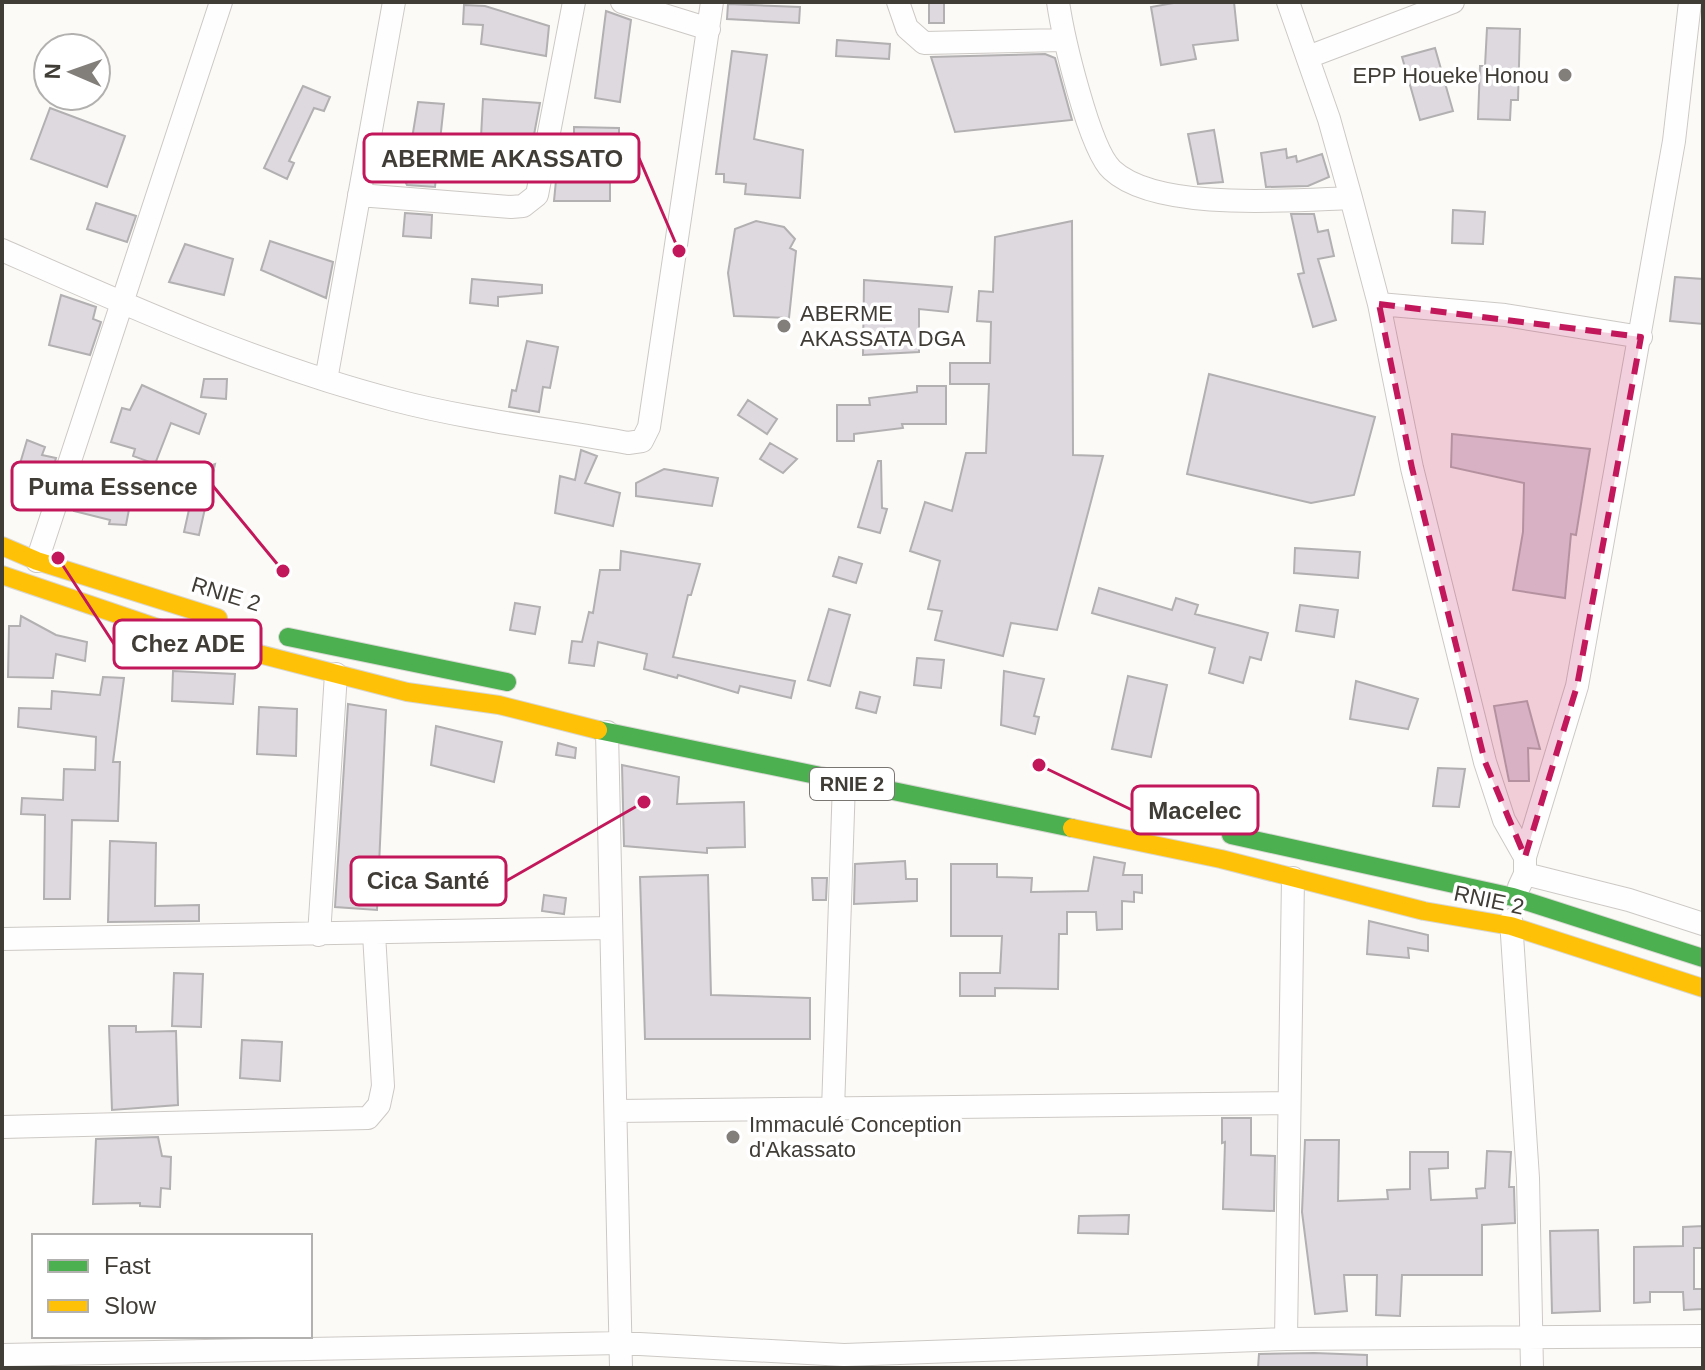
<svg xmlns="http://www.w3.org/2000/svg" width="1705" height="1370" font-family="Helvetica,sans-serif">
<rect width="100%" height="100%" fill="#fcfaf7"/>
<path fill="#ded8df" stroke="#b2b0b1" stroke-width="2" d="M929 2H944V23H929Z
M1179 2H1234L1238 40 1193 45 1196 59 1161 65 1151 7Z
M728 4 800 7 799 23 727 19Z
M464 5 485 6 549 26 546 56 481 44 483 25 463 24Z
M606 11 631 20 620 102 595 98Z
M1487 28 1520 29 1518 100H1511L1510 120 1478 119 1480 66H1485Z
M837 40 890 44 889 59 836 56Z
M1435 48 1453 111 1420 120 1402 57Z
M732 51 767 55 754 139 803 150 800 198 745 194 746 184 724 182V174H716Z
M1045 54 1055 58 1072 120 955 132 931 57Z
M303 86 330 97 324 111 314 108 289 161 294 163 287 179 264 168Z
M483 99 540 103 533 140 481 137Z
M418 102 444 104 435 187 407 185 405 181Z
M50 108 125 136 107 187 31 159Z
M574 127 619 128V153L610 152V201H554L558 160 574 159Z
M1214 130 1223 182 1198 184 1188 134Z
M1286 149 1287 158 1296 156 1297 162 1322 154 1329 177 1308 186 1266 187 1261 153Z
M96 203 136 216 127 242 87 229Z
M1453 210 1485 212 1483 244 1452 243Z
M405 213 432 215 431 238 403 236Z
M1291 214H1314L1318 232 1328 230 1334 256 1318 259 1336 320 1313 327 1298 274 1304 273Z
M756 221 784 227 795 239 790 248 796 251 789 318 734 316 728 273 735 229Z
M1072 221 1073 455 1103 456 1057 630 1011 623 1003 656 935 640 942 611 928 609 940 561 910 551 925 502 952 511 966 453H986L989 384H950V363H990L991 322 977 321 979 291 993 292 995 237Z
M270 241 333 262 326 298 261 270Z
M185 244 233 259 224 295 169 282Z
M1675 277 1703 279V324L1670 321Z
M472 279 542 285V293L498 297V306L470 303Z
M864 280 952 287 948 312 919 309V352L863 355Z
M61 295 96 307 93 319 101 322 90 355 49 345Z
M527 341 558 347 550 388 543 387 539 412 509 407 512 390 516 391Z
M1209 374 1375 417 1354 495 1311 503 1187 474Z
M204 379H227L226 399 201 397Z
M142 385 206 414 199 434 171 423 155 464 133 456 135 449 111 442 122 408 130 410Z
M917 386H946V424H902L903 428 854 434V441H837V405H870L869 398 917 392Z
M748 400 777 419 767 434 738 415Z
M1452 434 1590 449 1576 535 1571 534 1565 598 1513 590 1523 532 1524 483 1451 467Z
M27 440 45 447 42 455 56 458 51 475 19 467Z
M770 443 797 459 783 473 760 459Z
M581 450 597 456 585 483 620 493 613 526 555 513 560 476 575 480Z
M878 461H881L882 508 887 509 880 533 858 527Z
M215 464 199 535 184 532 190 505 168 498 171 480Z
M664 469 718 478 712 506 636 496V483Z
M102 481 121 485 119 497 131 499 126 525 109 524 110 520 74 511 79 491 99 497Z
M1295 548 1360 552 1358 578 1294 573Z
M621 551 700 564 691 595H688L673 657 795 681 791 698 740 686 738 693 678 675 677 678 644 669 647 654 598 642 594 666 569 663 572 641 582 642 589 612 593 613 600 570H620Z
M839 557 862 564 856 583 833 576Z
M1099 588 1172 610 1176 598 1198 605 1195 614 1268 633 1261 660 1250 657 1243 683 1209 673 1215 648 1092 613Z
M515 603 540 607 535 634 510 630Z
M1300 605 1338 610 1334 637 1296 631Z
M829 609 850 615 830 686 808 680Z
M21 616 56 635 87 642 85 661 56 654 53 678 8 677 9 626H20Z
M135 658a10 10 0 1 1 20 0a10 10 0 1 1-20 0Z
M917 658 944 660 941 688 914 685Z
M173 671 235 674 233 704 172 701Z
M1004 671 1044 679 1034 716 1039 717 1035 734 1001 725Z
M1128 676 1167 685 1151 757 1112 749Z
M103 677 124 678 113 762H120L118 821 72 820 70 899H44L45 815 21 814 22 798 63 800 64 769 95 770 96 737 18 727 19 708 51 709 52 691 100 695Z
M1356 681 1418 699 1408 729 1350 719Z
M860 692 880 697 876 713 856 708Z
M1527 701 1540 749 1528 748 1529 781H1509L1494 706Z
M348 704 386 710 377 910 335 907Z
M259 707 297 709 296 756 257 754Z
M436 726 502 742 494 782 431 765Z
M558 743 576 748 575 758 556 755Z
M622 765 679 777 677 804 744 802 745 847 707 848V853L624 846Z
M1438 768 1465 769 1459 807 1433 806Z
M110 841 156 843 155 906 199 905V921L108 922Z
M1094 857 1125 863 1123 875H1142V893L1134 892V902L1122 901V929L1097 930 1096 912H1067V934H1059L1058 989 995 988V996H960V973H1000L1002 936H951V864H997V877L1032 878 1031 892 1088 891Z
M905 861 906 879H917V901L854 904 855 864Z
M708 875 711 995 810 998V1039H645L640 877Z
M812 878H827L826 900H813Z
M544 895 566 898 564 914 542 911Z
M1369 921 1428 935V951L1408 948 1409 958 1367 954Z
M174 973 203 974 201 1027 172 1026Z
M109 1026H136V1032L176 1031 178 1105 112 1110Z
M242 1040 282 1042 280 1081 240 1078Z
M1222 1118H1251V1155L1275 1156 1274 1211 1223 1209 1225 1142 1222 1143Z
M158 1137 162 1156 171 1157 170 1189 161 1188 160 1207 140 1206V1203L93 1204 96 1139Z
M1305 1140H1339L1338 1201 1388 1199 1387 1190 1410 1189V1152H1448V1168L1429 1169 1431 1200 1477 1198 1476 1189 1485 1188 1487 1151 1511 1152 1509 1187H1514L1515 1223 1482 1225V1275H1402L1400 1316 1376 1315 1377 1275H1344L1347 1311 1315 1314 1302 1212Z
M1129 1215 1128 1234 1078 1233 1079 1216Z
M1703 1226V1248H1694V1289H1703V1309L1684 1310 1683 1292H1650V1302L1634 1303V1247L1683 1246V1227Z
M1598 1230 1600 1311 1552 1313 1550 1231Z
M1314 1353 1367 1355V1368H1258L1259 1354Z"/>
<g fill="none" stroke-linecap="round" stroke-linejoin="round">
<defs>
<path id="street" d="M622 2 709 29
M898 2 907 28 924 43 1064 40
M1058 2C1063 36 1089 149 1112 170 1157 212 1292 200 1351 198
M1288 2 1329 119 1351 198 1379 304 1412 468 1485 762 1504 820 1525 857V874
M1308 57 1453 2
M359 195 511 207 523 206 537 195 574 2
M2 250C129 306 259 365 394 400 470 420 551 429 628 443L642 441 649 427 712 2
M1379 304 1505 315 1641 337
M326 380 394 2
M37 561 221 2
M607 732 621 1368
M1525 857 1577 686 1674 141 1690 2
M1519 887 1525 874 1629 900 1703 924
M1511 920 1528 1178 1532 1368
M319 935 336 674
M2 939 611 928
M833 1110 844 782
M616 1111 1288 1103
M2 1127 368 1118 379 1105 383 1086 374 934
M1286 1339 1293 878
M2 1355 621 1343 844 1355 1286 1339 1703 1336"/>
<path id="fast" d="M288 637 507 682
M598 730 1072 828
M1231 835 1513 897 1703 958"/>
<path id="slow" d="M2 546 37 561 218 618
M2 575 158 628 407 692 499 705 598 730
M1072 828 1221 859 1424 911 1511 926 1703 988"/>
</defs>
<use href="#street" stroke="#ccc9c5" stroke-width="24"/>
<use href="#fast" stroke="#d8d6d4" stroke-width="20"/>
<use href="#slow" stroke="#d8d6d4" stroke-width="20"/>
<use href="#street" stroke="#fffefe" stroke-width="22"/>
<use href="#fast" stroke="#4caf50" stroke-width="18"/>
<use href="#slow" stroke="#ffc107" stroke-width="18"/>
</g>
<path fill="#c2185b" fill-opacity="0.2" stroke="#c2185b" stroke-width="6" stroke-dasharray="16 10" stroke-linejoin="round" d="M1379 304 1641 337 1577 686 1525 857 1485 762 1412 468Z"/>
<g fill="#827e7a" stroke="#fff" stroke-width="3">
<circle cx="1565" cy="75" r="8"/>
<circle cx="784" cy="326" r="8"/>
<circle cx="733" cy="1137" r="8"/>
</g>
<g text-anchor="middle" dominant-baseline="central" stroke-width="7" stroke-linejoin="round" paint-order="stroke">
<rect fill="#fff" stroke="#797672" stroke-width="2" x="810" y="768" width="84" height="32" rx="6"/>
<g font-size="20" font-weight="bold" fill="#403c36">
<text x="852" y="784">RNIE 2</text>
</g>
<g font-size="22" fill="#403c36" stroke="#fff" text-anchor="start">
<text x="1549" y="75" text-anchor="end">EPP Houeke Honou</text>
<text x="800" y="313">ABERME<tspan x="800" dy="25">AKASSATA DGA</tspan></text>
<text x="749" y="1124">Immaculé Conception<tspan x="749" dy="25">d'Akassato</tspan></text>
</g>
<g font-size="22" fill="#403c36" stroke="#fff">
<text transform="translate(226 594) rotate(17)">RNIE 2</text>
<text transform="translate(1489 900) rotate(12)">RNIE 2</text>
</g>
</g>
<path fill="none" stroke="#c2185b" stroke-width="3" d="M679 251L639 158M283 571L213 486M58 558L114 644M1039 765L1132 810M644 802L506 881"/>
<g fill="#c2185b" stroke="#fff" stroke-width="3">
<circle cx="679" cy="251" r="8"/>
<circle cx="283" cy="571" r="8"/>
<circle cx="58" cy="558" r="8"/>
<circle cx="1039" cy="765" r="8"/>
<circle cx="644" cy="802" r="8"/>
</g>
<g fill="#fff" stroke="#c2185b" stroke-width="3">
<rect x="364" y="134" width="275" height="48" rx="8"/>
<rect x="12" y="462" width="201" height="48" rx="8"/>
<rect x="114" y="620" width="147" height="48" rx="8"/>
<rect x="1132" y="786" width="126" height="48" rx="8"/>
<rect x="351" y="857" width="155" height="48" rx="8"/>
</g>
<g font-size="24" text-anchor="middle" font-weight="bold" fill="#403c36">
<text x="502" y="167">ABERME AKASSATO</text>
<text x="113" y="495">Puma Essence</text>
<text x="188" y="652">Chez ADE</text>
<text x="1195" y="819">Macelec</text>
<text x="428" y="889">Cica Santé</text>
</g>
<rect width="1705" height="1370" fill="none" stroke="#403c36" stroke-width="8"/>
<rect x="32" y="1234" width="280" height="104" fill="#ffffff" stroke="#b3b1af" stroke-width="2"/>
<rect x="48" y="1260" width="40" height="12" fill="#4caf50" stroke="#b3b1af" stroke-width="2"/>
<text x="104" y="1274" font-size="24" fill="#403c36">Fast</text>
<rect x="48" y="1300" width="40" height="12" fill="#ffc107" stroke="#b3b1af" stroke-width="2"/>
<text x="104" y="1314" font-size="24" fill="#403c36">Slow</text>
<g transform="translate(72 72) rotate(272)"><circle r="38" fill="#ffffff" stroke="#b3b1af" stroke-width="2"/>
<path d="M0-6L14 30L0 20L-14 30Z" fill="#827e7a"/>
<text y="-12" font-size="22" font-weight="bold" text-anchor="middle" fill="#403c36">N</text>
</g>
</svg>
